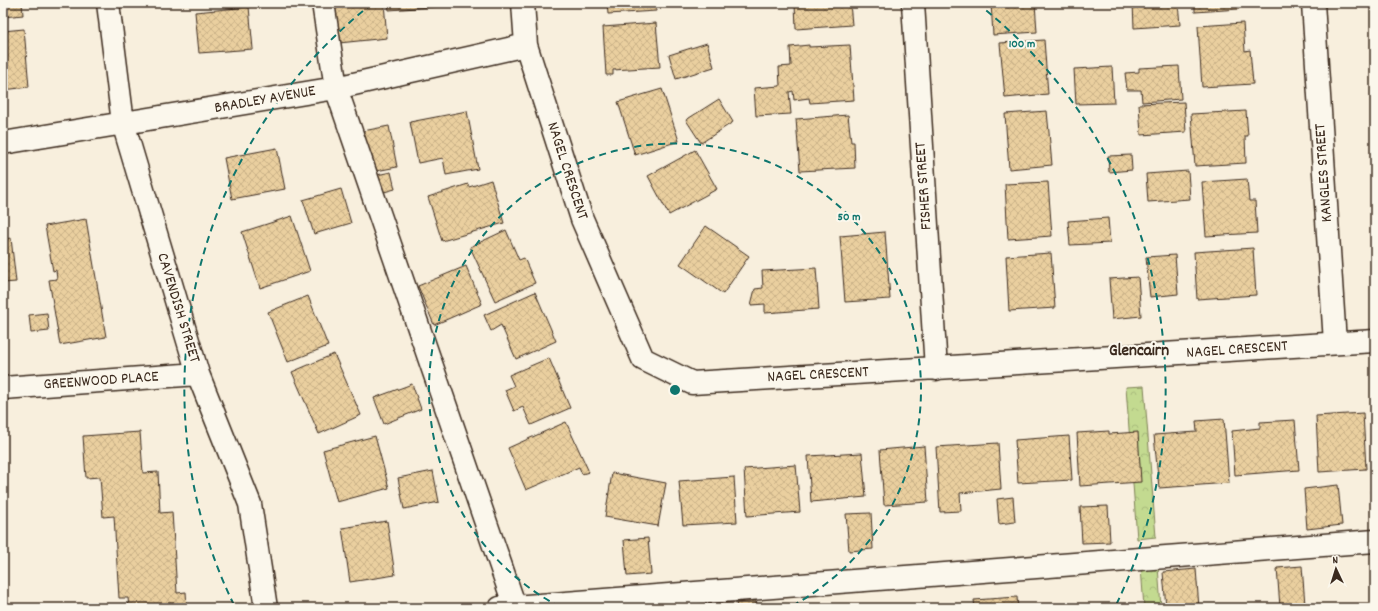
<svg xmlns="http://www.w3.org/2000/svg" width="1378" height="611" font-family="Dekko,sans-serif">
<defs>
<pattern id="park-crowns" width="20" height="18" patternUnits="userSpaceOnUse"><rect width="20" height="18" fill="#c3da90"/><path d="M2 6a3 3 0 1 1 6 0M12 15a3 3 0 1 1 6 0" fill="none" stroke="#a8bb7c"/></pattern>
<pattern id="building-cross-hatch" width="8" height="8" patternUnits="userSpaceOnUse"><rect width="8" height="8" fill="#eacf9f"/><path d="M0 0l8 8M0 8l8-8" fill="none" stroke="#cab288"/></pattern>
</defs>
<rect width="100%" height="100%" fill="#f8efdd"/>
<filter id="ink" filterUnits="userSpaceOnUse"><feTurbulence type="fractalNoise" baseFrequency=".025" numOctaves="2"/><feDisplacementMap in="SourceGraphic" scale="8" xChannelSelector="R" yChannelSelector="G"/><feConvolveMatrix kernelMatrix="1 2 1 2 8 2 1 2 1" color-interpolation-filters="sRGB"/></filter>
<g filter="url(#ink)">
<path fill="url(#park-crowns)" stroke="#7f8257" d="M1144 386 1156 537 1137 539 1126 387Z
M1158 566 1161 608H1144L1141 567Z"/>
<path fill="url(#building-cross-hatch)" stroke="#3b2a1e" d="M3 3H22L23 15 3 17Z
M335 3H384L387 38 339 43Z
M388 3H444V6L389 10Z
M607 3H655L656 11 608 14Z
M795 3H850L852 25 796 29Z
M991 3H1035L1037 32 993 35Z
M1133 3H1178L1180 25 1134 28Z
M1195 3H1238L1239 9 1195 12Z
M249 7 253 49 199 53 195 12Z
M656 23 660 67 613 70V75H606L603 27Z
M1243 23 1245 51 1250 50 1253 84 1202 87 1198 26Z
M24 29 29 87 3 90V31Z
M1044 40 1048 94 1005 98 1000 43Z
M707 43 714 67 676 79 669 55Z
M809 45V47L850 45 854 100 810 103 809 98 794 100 793 91 789 92 791 114 756 116 754 88 780 86 779 67 791 66 790 47Z
M1179 66 1181 99 1142 102 1141 90H1127L1125 73 1139 72V68Z
M1112 67 1114 103 1076 104 1074 69Z
M662 89 679 141 635 155 618 102Z
M719 99 733 122 701 143 686 120Z
M1184 102 1186 132 1141 135 1139 104Z
M467 111 478 169 446 175 443 158 418 163 410 122Z
M1047 111 1052 165 1009 169 1005 114Z
M1246 111 1248 136H1245L1246 163 1195 166 1191 114Z
M848 115 851 142H854L855 168 800 171 796 119Z
M389 126 397 167 371 172 363 131Z
M277 148 285 189 232 199 224 158Z
M695 150 717 189 669 215 648 176Z
M1131 155 1132 170 1109 172 1108 156Z
M1188 171 1190 199 1148 202 1146 174Z
M391 172 395 189 377 194 372 176Z
M1247 179 1249 201H1255L1257 233 1206 236 1202 182Z
M491 180 504 223 442 241 428 197 468 184 469 187Z
M1048 182 1052 236 1008 239 1005 184Z
M341 189 351 223 314 234 303 200Z
M292 216 310 271 260 288 242 232Z
M1108 218 1110 243 1070 245 1068 221Z
M86 219 106 337 60 345 49 280 57 279 56 270 53 271 45 226Z
M706 226 749 256 723 294 680 264Z
M506 230 519 260 524 258 535 283 495 301 470 247Z
M885 232 890 299 845 302 840 236Z
M11 238 16 282 3 283V239Z
M1253 248 1256 295 1197 299 1194 252Z
M1051 253 1055 308 1009 311 1006 256Z
M1175 255 1178 294 1150 297 1146 257Z
M466 266 482 304 434 325 418 286Z
M816 268 819 309 765 313V304L751 305 755 289 763 288 762 271Z
M1138 277 1141 316 1112 319 1109 279Z
M535 292 556 341 516 359 501 325 491 331 484 315Z
M308 296 328 346 288 362 268 312Z
M47 313 49 331 31 333 29 315Z
M334 354 361 415 319 434 292 372Z
M549 358 570 408 531 425 523 407 514 411 505 390 514 386 509 375Z
M412 384 421 409 384 424 374 398Z
M1371 406H1375V456H1374Z
M1363 413 1366 469 1319 472 1316 416Z
M1224 419 1229 483 1159 488 1154 435 1197 432 1196 421Z
M1295 420 1299 470 1235 475 1232 431 1260 428V422Z
M566 422 589 472 582 474 579 467 526 490 508 448Z
M1109 431V434L1138 432 1141 482 1080 486 1077 433Z
M140 432 143 473 158 472 160 513 172 512 177 593 186 592 187 608H129L128 598H119L114 516 103 517 100 477 86 478 83 436Z
M375 436 389 488 337 502 323 450Z
M1069 436 1072 480 1018 483 1015 440Z
M998 443 1001 489 960 493 961 511 940 512 936 447Z
M924 446 928 502 884 505 880 450Z
M862 453 866 497 811 502 808 456Z
M796 465 800 512 747 516 744 469Z
M433 471 439 502 404 509 398 478Z
M612 473 666 483 658 526 605 517Z
M734 477 737 522 683 525 679 481Z
M1338 485 1342 525 1307 529 1304 489Z
M1375 486V523H1374L1371 487Z
M1013 497 1015 522 999 524 997 499Z
M1108 506 1110 542 1082 543 1080 507Z
M871 513 873 549 849 551 846 514Z
M387 521 395 575 350 582 342 528Z
M648 538 651 574 627 576 624 540Z
M1302 566 1305 605 1280 607 1277 568Z
M1196 569 1199 608H1166L1163 572Z
M1017 597 1018 608H975L974 600Z
M756 601 757 608H737L736 603Z
M830 605 831 608H809V606Z"/>
<g fill="none" stroke-linecap="round" stroke-linejoin="round">
<defs>
<path id="minor" d="M108 3 123 123 198 374 250 504 266 608
M323 3 336 88 515 607
M523 3 526 45 582 219 643 359 692 383 1375 341
M913 3 936 369
M1313 3 1335 343
M3 143 336 88 526 45
M3 388 198 374
M500 608 1375 541"/>
</defs>
<use href="#minor" stroke="#3b2a1e" stroke-width="25"/>
<use href="#minor" stroke="#fbf7ec" stroke-width="22"/>
</g>
</g>
<g fill="none" stroke="#0f766e" stroke-width="2" stroke-dasharray="7 5">
<path d="M560 607A246 246 0 1 1 790 607"/>
<path d="M234 605A491 491 0 0 1 373 3M977 3A491 491 0 0 1 1116 605"/>
</g>
<g text-anchor="middle" dominant-baseline="central" stroke-width="4" stroke-linejoin="round" paint-order="stroke">
<g font-size="16" fill="#3b2a1e" stroke="#fbf7ec">
<text transform="translate(265 100) rotate(-10)">BRADLEY AVENUE</text>
<text transform="translate(567 171) rotate(72)">NAGEL CRESCENT</text>
<text transform="translate(1324 173) rotate(-94)">KANGLES STREET</text>
<text transform="translate(924 186) rotate(-94)">FISHER STREET</text>
<text transform="translate(178 308) rotate(73)">CAVENDISH STREET</text>
<text transform="translate(1237 350) rotate(-4)">NAGEL CRESCENT</text>
<text transform="translate(818 375) rotate(-3)">NAGEL CRESCENT</text>
<text transform="translate(101 381) rotate(-4)">GREENWOOD PLACE</text>
</g>
<g font-size="17" font-weight="bold" fill="#3b2a1e" stroke="#fbf7ec">
<text x="1139" y="352">Glencairn</text>
</g>
</g>
<circle cx="675" cy="390" r="6" fill="#0f766e" stroke="#fbf7ec" stroke-width="2"/>
<g font-size="12" text-anchor="middle" font-weight="bold" fill="#0f766e" stroke="#fbf7ec" stroke-width="4" stroke-linejoin="round" paint-order="stroke">
<text x="1022" y="47">100 m</text>
<text x="849" y="220">50 m</text>
</g>
<rect width="1378" height="611" fill="none" stroke="#fbf7ec" stroke-width="16"/>
<rect x="8" y="8" width="1362" height="595" fill="none" stroke="#3b2a1e" stroke-width="1.5" filter="url(#ink)"/>
<g transform="translate(1336 569) rotate(356)" stroke="#fbf7ec" stroke-width="3" paint-order="stroke">
<path d="M0-3L7 15L0 10L-7 15Z" fill="#3b2a1e"/>
<text y="-6" font-size="11" font-weight="bold" text-anchor="middle" fill="#3b2a1e">N</text>
</g>
</svg>
